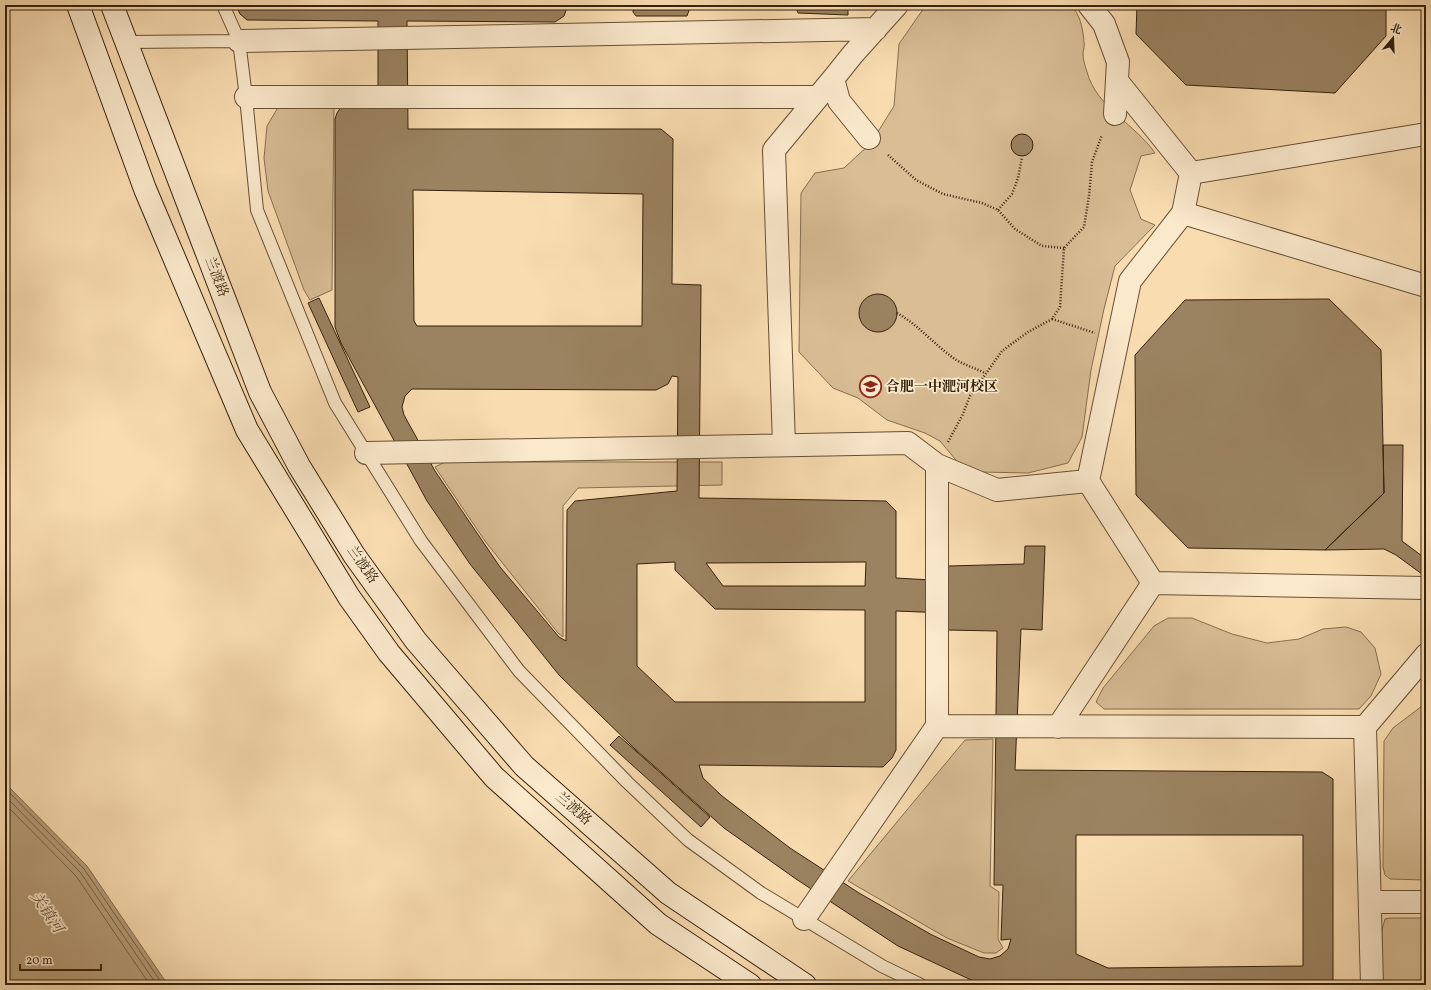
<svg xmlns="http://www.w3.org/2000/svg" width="1431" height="990" font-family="Vollkorn,'Noto Serif SC',serif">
<rect width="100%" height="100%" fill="#f9ddb1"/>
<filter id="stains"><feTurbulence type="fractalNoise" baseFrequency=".005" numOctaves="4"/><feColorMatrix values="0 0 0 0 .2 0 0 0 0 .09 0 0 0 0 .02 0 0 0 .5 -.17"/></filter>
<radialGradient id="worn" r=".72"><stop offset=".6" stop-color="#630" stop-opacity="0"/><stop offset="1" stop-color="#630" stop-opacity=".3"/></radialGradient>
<path fill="#d8bd95" stroke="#866f50" d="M926 5H1071C1080 14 1083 29 1084 42 1085 46 1083 50 1083 54 1083 59 1085 66 1087 72 1097 108 1135 124 1155 153L1141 156 1130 190 1141 219 1155 225 1115 266 1104 309 1091 370 1082 437 1068 463 1028 473 981 472 960 465 940 441 925 433 887 420 858 398 833 388 799 352 801 193 815 173 844 168 871 143 894 106 899 44Z
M280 104H334L332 290 310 300 304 290 268 191 264 158 267 126Z
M445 462H722V485L578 488 563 506V637L558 633 485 541 435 467Z
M1168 618H1192L1232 634 1267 643 1299 639 1323 629 1346 627 1361 632 1375 648 1381 674 1371 696 1359 709H1104L1096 702 1103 688 1154 626Z
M1426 703V880L1390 879 1385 875 1383 867 1384 741 1393 728Z
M993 739 990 886 999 892 998 939 1003 948 996 953H984L947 938 848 881 965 740Z
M1390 918H1426V985H1381L1382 930 1385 919Z"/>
<path fill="#b69d79" stroke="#826b4d" d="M5 783 87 866 168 985H8L5 982Z"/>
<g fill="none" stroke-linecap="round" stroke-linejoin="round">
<path stroke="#765f42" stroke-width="1" d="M5 788 84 869 163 985
M5 796 80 872 157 985
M5 804 76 876 150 985"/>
</g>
<path fill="#9b8361" stroke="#35210b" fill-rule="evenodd" d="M236 5H568L564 16 555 22 407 21 408 129H661L673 139 672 284 701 285 699 498 886 501 896 511V578L948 581V566L1024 564 1025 546H1045L1042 630 1021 629 1015 770 1322 772 1333 779V985H982L898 946 796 879 724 828 635 749 559 675 470 564 427 501 341 343 335 327V119L337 113 341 107 378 103V21L247 20 240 14ZM413 190 643 194 642 326H417L414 321ZM672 376 678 377 677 491 575 501 567 510 566 641 559 637 500 567 435 471 404 415 402 407 405 396 412 389 656 390 668 384ZM675 562V570L715 609 865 610V702H675L637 666V564ZM866 562 865 586H723L706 563ZM896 611 947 613V630L997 631 994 885H1003L1001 940 1011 939 1008 949 1000 956 990 959 979 957 932 935 859 893 790 848 722 796 703 778 699 765 883 767 892 758 896 750ZM1076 835H1303V966L1108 968 1076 954Z
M633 5H691L687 16H636L633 12Z
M795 5H848V15L798 13Z
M1137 5H1386V36L1335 93 1186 85 1136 34Z
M1011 145a11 11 0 1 1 22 0a11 11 0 1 1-22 0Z
M859 313a19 19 0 1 1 38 0a19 19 0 1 1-38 0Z
M319 298 370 407 358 412 308 303Z
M1329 299 1381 350 1384 493 1325 550 1188 548 1136 495 1135 355 1185 300Z
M1383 445H1403L1402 541 1426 559V577L1396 555 1384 549 1325 550 1384 493Z
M619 736 710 817 701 827 610 745Z"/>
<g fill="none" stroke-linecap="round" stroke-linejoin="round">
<defs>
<path id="lane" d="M223 5 239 41 246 97 257 210 335 403 421 541 519 671 627 782 688 840 761 893 882 966 921 985
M126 42 239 41"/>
<path id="street" d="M1089 5 1104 24 1118 62 1115 114
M239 41 876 29
M246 97H818
M869 138 839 101 833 79 853 54 897 5
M1191 173 1426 134
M1183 213 1426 286
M784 445 774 150 833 79
M366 453 908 443 937 465V726
M937 465 997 490 1088 481 1153 583
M1088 481 1130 281 1183 213 1191 173 1117 81
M1058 727 1153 583 1426 588
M1365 727 1426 655
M1370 902H1426
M804 919 937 726 1365 727 1372 985"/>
<path id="secondary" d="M78 5 145 189 247 430 349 597 389 653 494 777 658 924 750 985
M112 5 260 392 299 466 354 555 416 641 524 766 668 893 805 985"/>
</defs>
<use href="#lane" stroke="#665034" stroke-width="14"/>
<use href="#street" stroke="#665034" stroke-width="24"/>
<use href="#secondary" stroke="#35210b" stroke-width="24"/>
<path stroke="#35210b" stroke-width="2.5" stroke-dasharray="1 2" stroke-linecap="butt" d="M888 155 916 180 943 194 982 203 998 210 1015 229 1042 246 1064 248
M998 210 1012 194 1018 178 1022 157
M897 313C917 324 933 343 952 357 961 364 975 368 985 373
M1052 319 1095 333
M948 442 962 416 970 396 1002 351 1028 332 1052 319 1060 307 1064 248 1084 227 1089 196 1092 162 1102 135"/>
<use href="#lane" stroke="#fbe9cc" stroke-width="12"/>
<use href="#street" stroke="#fbe9cc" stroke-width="22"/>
<use href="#secondary" stroke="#fbe9cc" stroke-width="22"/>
</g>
<defs>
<symbol id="school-ring" viewBox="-11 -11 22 22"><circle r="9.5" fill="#fbe9cc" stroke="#8f2418" stroke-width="1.5"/><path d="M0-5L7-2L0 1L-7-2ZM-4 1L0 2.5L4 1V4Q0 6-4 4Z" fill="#8f2418"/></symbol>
</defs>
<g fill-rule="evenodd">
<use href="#school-ring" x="858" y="374" width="25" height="25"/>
</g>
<g text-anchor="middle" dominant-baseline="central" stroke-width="3.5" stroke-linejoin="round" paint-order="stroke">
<g font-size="14" fill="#35210b" stroke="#fbe9cc">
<text transform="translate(216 277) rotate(69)">兰渡路</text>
<text transform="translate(362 565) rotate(55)">兰渡路</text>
<text transform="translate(573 809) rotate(41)">兰渡路</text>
</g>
<g font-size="14" font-weight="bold" fill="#35210b" stroke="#fbe9cc" text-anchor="start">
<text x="886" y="387">合肥一中淝河校区</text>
</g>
<g font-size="15" font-style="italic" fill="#624c32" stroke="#fbe9cc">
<text transform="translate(46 913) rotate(56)">关镇河</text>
</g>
</g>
<rect width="1431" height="990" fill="none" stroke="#f9ddb1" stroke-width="20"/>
<rect x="6" y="6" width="1419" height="978" fill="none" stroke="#35210b" stroke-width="2"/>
<rect x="10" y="10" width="1411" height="970" fill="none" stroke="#35210b"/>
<g transform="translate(1393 38) rotate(19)" stroke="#fbe9cc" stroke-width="3" paint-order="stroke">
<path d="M0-3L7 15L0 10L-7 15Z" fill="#35210b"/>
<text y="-6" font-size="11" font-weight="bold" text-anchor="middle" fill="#35210b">北</text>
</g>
<path d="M20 964v6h81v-6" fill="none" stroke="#35210b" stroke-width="2"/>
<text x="26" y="964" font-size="12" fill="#35210b" stroke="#fbe9cc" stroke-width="3" paint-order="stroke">20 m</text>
<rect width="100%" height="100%" filter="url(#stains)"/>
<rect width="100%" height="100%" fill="url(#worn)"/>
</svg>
